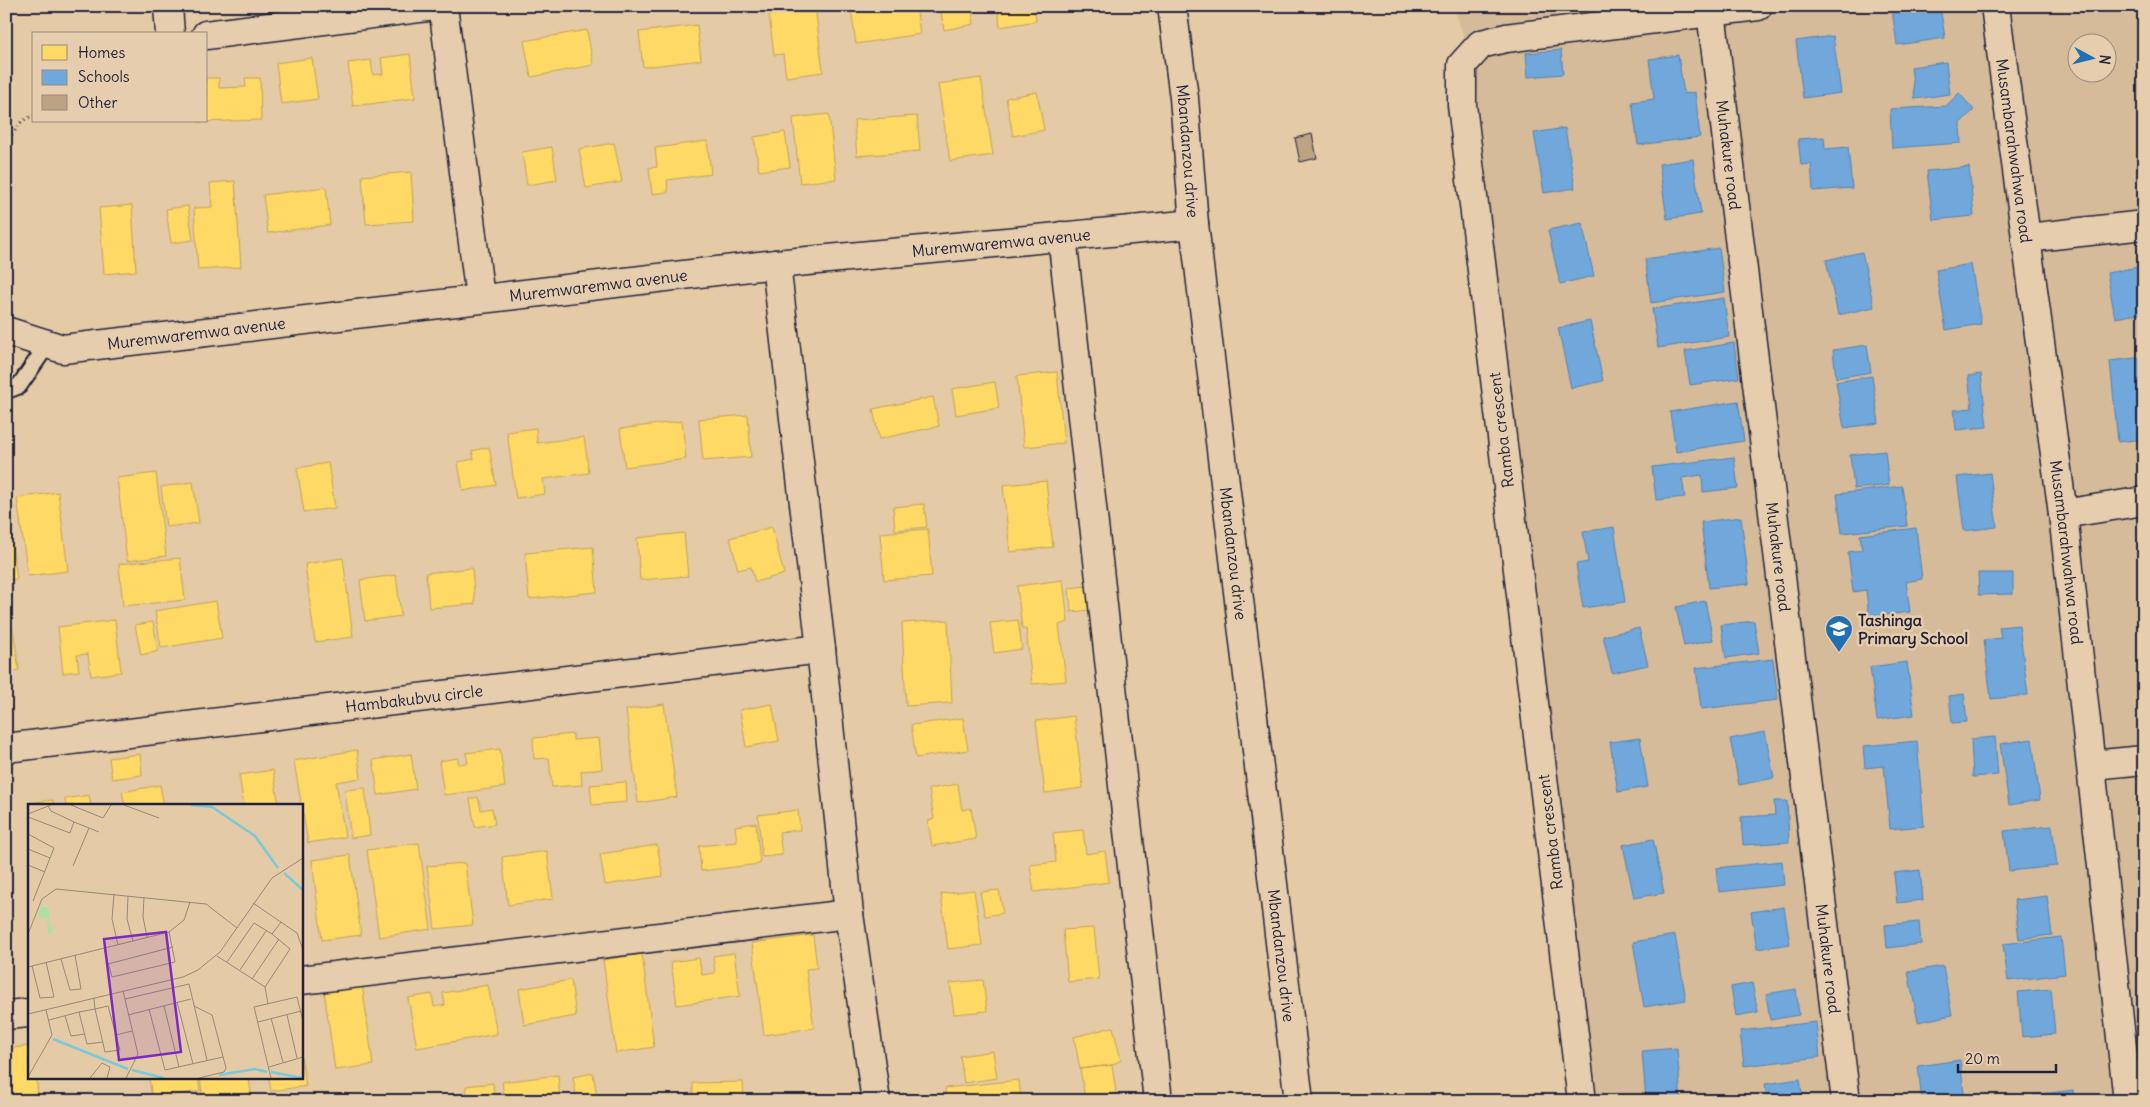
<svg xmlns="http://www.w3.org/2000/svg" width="2150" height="1107" font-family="Delius,sans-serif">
<rect width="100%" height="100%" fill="#e5caa6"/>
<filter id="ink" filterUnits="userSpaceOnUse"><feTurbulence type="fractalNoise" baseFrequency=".02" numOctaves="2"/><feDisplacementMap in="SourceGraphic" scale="10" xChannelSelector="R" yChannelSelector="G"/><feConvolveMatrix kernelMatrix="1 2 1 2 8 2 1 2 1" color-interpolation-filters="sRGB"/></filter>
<g filter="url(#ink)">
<path fill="#d5bb9a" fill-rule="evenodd" d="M1453 6H2144V1101H1580L1474 64ZM2078 42H2108V72H2078Z"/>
<path fill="#ffd966" stroke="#bda259" d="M776 6H815L823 72 786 77 783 54 774 55 769 15 776 14Z
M874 6H916L920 34 856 44 851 9Z
M940 6H971L974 24 944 30Z
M998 6H1034L1036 21 1000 27Z
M697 25 701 60 643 67 639 32Z
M587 30 593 65 531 77 524 41Z
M410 54 415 98 353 106 348 63 371 60 373 75 383 74 381 58Z
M312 58 318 99 281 104 276 63Z
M206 78H219V88L246 87 245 78H260L261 120 198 122 206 121Z
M981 78 993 155 950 161 938 84Z
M1037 92 1044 130 1013 136 1006 98Z
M829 114 836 179 800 183 793 118Z
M917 116 920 151 857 156 854 120Z
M785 132 790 167 759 171 754 137Z
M707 141 711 174 667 180 668 192 652 194 649 168 657 167 655 148Z
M614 143 622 182 586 188 579 149Z
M552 147 557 180 527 185 522 152Z
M411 172 414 221 366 224 362 176Z
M235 181 241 267 198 270 194 208 212 207 210 183Z
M326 187 330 225 268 233 263 195Z
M132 205 136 271 104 274 99 208Z
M188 206 193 240 171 243 166 209Z
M1057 372 1064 443 1024 447 1017 376Z
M995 382 999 408 956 415 952 389Z
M933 397 939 426 879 439 873 409Z
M748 415 751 457 703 461 699 419Z
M682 421 686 459 625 467 620 429Z
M536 428 537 443 584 437 589 473 543 479 545 494 516 498 507 432Z
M489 447 496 485 463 491 458 462 474 459 472 451Z
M328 463 335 508 304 512 297 468Z
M156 473 166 556 127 561 117 478Z
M1046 481 1053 547 1010 552 1003 485Z
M193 482 199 523 166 527 161 487Z
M58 492 68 571 28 576 17 498Z
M6 503 17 579 6 580Z
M924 504 927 527 895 530 893 507Z
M772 527 784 574 755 582 751 567 738 570 730 538Z
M928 529 932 576 884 580 880 533Z
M684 533 688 576 640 580 637 538Z
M593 547 597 592 529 599 525 553Z
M180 558 185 600 123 606 119 564Z
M343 558 353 637 315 642 305 564Z
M472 568 475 604 429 608 426 573Z
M396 575 401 616 365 621 360 580Z
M1063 580 1068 622 1059 625 1066 681 1032 684 1026 629H1022L1017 586Z
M1087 586 1090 610 1071 612 1069 588Z
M216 601 222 638 161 648 155 611Z
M115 620 121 672 91 676 88 654 77 655 79 671 63 673 58 627Z
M948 620 952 703 906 706 902 623Z
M1018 620 1022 649 994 653 990 623Z
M153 622 158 651 141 655 135 625Z
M13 629 19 670 6 672V630Z
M664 704 677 797 638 803 626 710Z
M772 704 779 741 746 747 740 710Z
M1074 716 1083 788 1045 793 1036 721Z
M963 718 968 750 916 758 911 725Z
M573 734V740L599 738 602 769 581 771 582 785 552 787 549 758 534 759 533 738Z
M500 749 505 787 444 795 439 761 458 758V764L468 763 466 753Z
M357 750 361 778 336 782 345 837 308 843 294 761Z
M140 754 142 775 112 779 109 758Z
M411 754 416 789 378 795 373 760Z
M273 770 279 806H244L239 775Z
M626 782 627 802 592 805 590 785Z
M958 784 962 810 971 808 976 839 932 846 928 821 934 819 929 789Z
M160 785 164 806H125L122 792Z
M365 788 370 835 351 838 345 790Z
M89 795 91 806H66L65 799Z
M478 797 481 810 492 808 495 824 475 827 470 799Z
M53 800V806H29V803Z
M798 810 800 830 779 832 782 855 762 857 758 815Z
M756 823 760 864 701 871 699 846 737 842 735 826Z
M1083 830 1086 854 1105 851 1109 882 1034 892 1030 865 1056 862 1053 833Z
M419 843 431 929 379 937 367 850Z
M657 845 663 876 605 885 600 854Z
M547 851 553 899 508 905 502 857Z
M350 855 361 935 322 940 312 860Z
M465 863 473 925 435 929 427 866Z
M974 890 982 945 948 949 941 894Z
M999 890 1003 913 985 916 980 892Z
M1094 928 1099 979 1068 982 1063 930Z
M813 935 817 968 806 969 814 1028 764 1035 752 943Z
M734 953 740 996 677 1005 671 962 699 958 702 975 715 973 713 956Z
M642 954 654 1047 616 1053 603 960Z
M571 980 576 1016 524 1025 519 989Z
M983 980 987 1011 954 1014 950 983Z
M362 984 373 1065 335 1070 324 990Z
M488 985 497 1034 417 1048 408 998 432 994 434 1007 445 1005 443 993Z
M1113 1027 1121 1060 1112 1065 1080 1069 1074 1037Z
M29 1046V1078H36L38 1093 6 1096V1057L11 1056V1048Z
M993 1051 997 1078 964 1083 960 1056Z
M301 1057 306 1086 271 1091 269 1078H301Z
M1112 1065 1116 1093 1085 1098 1080 1069Z
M593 1073 597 1097 611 1094 612 1101H577L573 1077Z
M558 1075 560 1101H505L502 1082Z
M149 1078H198L200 1091 152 1098Z
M200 1078H249L251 1093 203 1099Z
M1019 1080 1021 1101H946L945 1088Z
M743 1082 744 1101H693V1083Z
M493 1083 495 1101H457V1098L467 1097 466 1086Z"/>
<path fill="#6fa8dc" stroke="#5880ac" d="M1919 6H1940L1945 38 1897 45 1892 10Z
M1833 36 1841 93 1803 98 1796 41Z
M1561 50 1563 74 1528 77 1526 53Z
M1678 55 1684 94 1695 92 1700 137 1638 145 1632 102 1654 99 1649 59Z
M1946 62 1950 94 1915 99 1911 67Z
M1959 93 1974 110 1960 123 1961 143 1892 148 1890 109 1946 106Z
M1565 128 1575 188 1544 193 1534 133Z
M1824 137 1825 149 1848 147 1852 188 1813 191 1811 164 1801 165 1798 139Z
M1693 159 1701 214 1667 219 1659 164Z
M1969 167 1974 216 1933 220 1927 171Z
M1582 223 1594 276 1560 284 1548 230Z
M1719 248 1725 292 1651 303 1645 259Z
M1862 252 1874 307 1838 315 1826 260Z
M1971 264 1981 324 1946 330 1936 270Z
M2142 266 2144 313 2115 318 2107 273Z
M1724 298 1729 337 1658 348 1652 309Z
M1590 321 1603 381 1571 388 1558 328Z
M1734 343 1739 378 1690 385 1685 351Z
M1867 345 1871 372 1836 378 1833 350Z
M2144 357V439L2118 442 2110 361Z
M1981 374 1987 427 1956 430 1954 410 1972 408 1968 376Z
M1872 376 1879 423 1844 428 1836 382Z
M1738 401 1744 441 1676 452 1670 412Z
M1885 451 1889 485 1854 489 1850 455Z
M1734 457 1738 488 1703 492 1702 475 1682 478 1685 497 1656 500 1652 467Z
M1990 473 1997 527 1964 531 1957 477Z
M1902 486 1907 526 1842 533 1837 494Z
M1741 517 1749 584 1709 588 1701 522Z
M1614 527 1625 602 1583 608 1576 564 1588 562 1583 532Z
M1916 528 1922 579 1906 582 1910 612 1869 617 1866 590 1853 592 1848 552 1862 550 1860 535Z
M1978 573H2013V594L1979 595Z
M1705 601 1713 640 1684 646 1676 607Z
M1754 621 1759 653 1726 658 1721 625Z
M2019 625 2028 695 1991 699 1984 640 2001 638 1999 627Z
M1639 628 1648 665 1612 673 1603 636Z
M1773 659 1778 700 1701 709 1696 668Z
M1907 662 1914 715 1877 720 1870 667Z
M1964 694 1967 722 1952 723 1949 696Z
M1765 732 1774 778 1739 785 1730 739Z
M1995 737 1998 775 1973 777 1971 739Z
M1640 738 1648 787 1618 792 1610 742Z
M2032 739 2040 800 2009 805 2000 744Z
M1917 741 1924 826 1890 829 1884 766 1865 768 1863 746Z
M1774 801H1787L1789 842 1743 845 1741 817 1775 815Z
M2052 826 2057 866 2009 871 2004 831Z
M1653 839 1664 893 1634 898 1623 845Z
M1782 861 1784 885 1719 892 1716 868Z
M1920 870 1923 900 1897 903 1894 873Z
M2047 896 2052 935 2019 939 2014 900Z
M1784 907 1790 944 1757 949 1751 912Z
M1919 922 1921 944 1887 948 1885 925Z
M1675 935 1686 1000 1644 1007 1633 942Z
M2061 937 2065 974 2008 981 2003 944Z
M1943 966 1952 1015 1918 1022 1908 972Z
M1752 983 1758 1012 1736 1016 1731 987Z
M1796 989 1799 1015 1770 1020 1766 994Z
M2051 989 2055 1034 2022 1037 2018 992Z
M1816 1022 1820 1057 1744 1066 1740 1031Z
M1677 1048 1681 1101H1646L1642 1051Z
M1960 1060 1965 1101H1922L1918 1066Z
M1800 1079 1803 1101H1767L1765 1084Z
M2073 1090 2075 1101H2033V1095Z"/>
<path fill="#bda284" stroke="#22223b" d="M1312 134 1317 158 1300 162 1295 138Z"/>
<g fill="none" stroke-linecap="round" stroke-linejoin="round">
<defs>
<path id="lane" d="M6 391 19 386 48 344"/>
<g id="street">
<path d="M168 6 170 34"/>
<path d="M443 6 480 298"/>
<path id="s1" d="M1995 6 2063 514 2128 1101"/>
<path id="s2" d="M1711 12 1846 1101"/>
<path d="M206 35 435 6"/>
<path d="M1062 236 1158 1101"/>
<path d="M2026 238 2144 225"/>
<path d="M776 264 821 649 849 914 876 1101"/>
<path id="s3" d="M6 331 63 349 776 264 1194 224"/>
<path d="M2063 514 2144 501"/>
<path id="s4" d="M6 748 821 649"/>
<path d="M2092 765 2144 760"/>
<path d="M301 980 849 914"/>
<path d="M6 1015 29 1013"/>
<path d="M1582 1101 1462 105V65L1481 44 1506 38 1758 6"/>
</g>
<g id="secondary">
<path id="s5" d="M1172 6 1184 98 1194 224 1299 1101"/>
</g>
</defs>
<use href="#lane" stroke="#22223b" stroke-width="19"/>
<use href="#street" stroke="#22223b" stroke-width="31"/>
<use href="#secondary" stroke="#22223b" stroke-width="31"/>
<path stroke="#22223b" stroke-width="3" stroke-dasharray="1 4" stroke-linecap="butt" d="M6 143 22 121 34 115"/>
<use href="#lane" stroke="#e5cdad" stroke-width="15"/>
<use href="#street" stroke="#e5cdad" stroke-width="28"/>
<use href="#secondary" stroke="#e5cdad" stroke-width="28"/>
</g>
</g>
<defs>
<symbol id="school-pin" viewBox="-11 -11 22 30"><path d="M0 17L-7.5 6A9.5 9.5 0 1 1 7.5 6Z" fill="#1f6fb2" stroke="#e5cdad"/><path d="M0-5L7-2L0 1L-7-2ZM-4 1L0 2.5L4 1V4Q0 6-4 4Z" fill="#fff"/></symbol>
</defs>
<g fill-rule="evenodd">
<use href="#school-pin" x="1823" y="613" width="32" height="43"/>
</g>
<g text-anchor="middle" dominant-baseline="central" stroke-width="5" stroke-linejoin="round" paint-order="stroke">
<g font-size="16" fill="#22223b" stroke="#e5cdad">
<text stroke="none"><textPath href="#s5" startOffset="146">Mbandanzou drive</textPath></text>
<text stroke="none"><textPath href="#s1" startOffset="146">Musambarahwahwa road</textPath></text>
<text stroke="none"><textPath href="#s2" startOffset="144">Muhakure road</textPath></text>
<text stroke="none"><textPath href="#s3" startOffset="1004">Muremwaremwa avenue</textPath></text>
<text stroke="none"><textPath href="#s3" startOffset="599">Muremwaremwa avenue</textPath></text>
<text stroke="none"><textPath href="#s3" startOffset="194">Muremwaremwa avenue</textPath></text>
<text transform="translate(1501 430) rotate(-97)">Ramba crescent</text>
<text stroke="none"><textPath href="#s1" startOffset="551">Musambarahwahwa road</textPath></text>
<text stroke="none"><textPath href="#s5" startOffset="551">Mbandanzou drive</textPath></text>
<text stroke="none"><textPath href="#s2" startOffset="549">Muhakure road</textPath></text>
<text stroke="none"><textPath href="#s4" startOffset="411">Hambakubvu circle</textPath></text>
<text transform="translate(1550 832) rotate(-97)">Ramba crescent</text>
<text stroke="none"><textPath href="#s5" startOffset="956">Mbandanzou drive</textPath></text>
<text stroke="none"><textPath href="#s2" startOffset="954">Muhakure road</textPath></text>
</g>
<g font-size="16" font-weight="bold" fill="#22223b" stroke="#e5cdad" text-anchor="start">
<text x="1858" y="620">Tashinga<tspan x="1858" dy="18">Primary School</tspan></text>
</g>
</g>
<g transform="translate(28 804)">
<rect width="275" height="275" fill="#e5caa6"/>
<path d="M13 102 21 104V121L26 124 23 130H20L19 114 14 115 10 111Z" fill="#ade0a1"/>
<path fill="none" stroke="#7bc8d9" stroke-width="2.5" d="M163 1 184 3 227 32 250 64M256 69 275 86M25 235 100 265M104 266 136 274M243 268 275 274M191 271 227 265 239 268"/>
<path fill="none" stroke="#97877b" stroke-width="1" d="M43 1 75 14 83 1M96 1 131 14M0 10 23 1M0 13 42 29 46 18 23 7 20 2M46 18 71 28M0 30 26 44 5 97M0 45 22 54M0 61 17 68M45 62 61 24M86 90 84 115 90 141M100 92 99 115 105 137M116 93 115 113 119 133M225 99 269 129 275 146M0 130 14 95 28 85 178 100 209 124M244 130 253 118M76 144 84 173 147 158 141 128M189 152 237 183 240 200M33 155 42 186 53 185 47 151M199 158 226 119 244 130 262 145 237 183M80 160 145 143M4 162 12 194 26 193 18 158M0 163 141 128 156 116 162 98M212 166 238 127M224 175 251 135M95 187 110 250 98 274M97 195 161 180 179 256M149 198 165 260M136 202 151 263M166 202 184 211 198 264 196 268 171 274M121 205 137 266 195 253M51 208 59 240 75 238M0 210 155 173 170 166 192 148 244 74 275 54M100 211 163 195M259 211 269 254M37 212 43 232 57 230M243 214 255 258M21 216 51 208 67 205 80 202 92 246 77 248 67 205 66 195M230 218 273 207M88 231 104 227M241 263 275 253M0 273 24 231 18 206M62 274 74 259 82 263 79 274M243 274 226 203 269 193 275 217"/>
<path fill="#7b2cbf" fill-opacity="0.15" stroke="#7b2cbf" stroke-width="2.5" d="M138 128 153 248 91 256 76 135Z"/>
<rect width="275" height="275" fill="none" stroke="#22223b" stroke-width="2.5"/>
</g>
<rect width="2150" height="1107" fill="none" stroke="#e5cdad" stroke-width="25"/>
<rect x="12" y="12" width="2125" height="1082" fill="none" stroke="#22223b" stroke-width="2" filter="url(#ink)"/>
<rect x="32" y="32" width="175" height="90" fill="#e5cdad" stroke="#97897f"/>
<rect x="42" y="45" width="25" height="15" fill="#ffd966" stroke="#97897f"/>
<text x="78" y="58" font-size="15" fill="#22223b">Homes</text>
<rect x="42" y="70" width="25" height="15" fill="#6fa8dc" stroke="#97897f"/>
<text x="78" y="82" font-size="15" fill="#22223b">Schools</text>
<rect x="42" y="95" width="25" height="15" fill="#bda284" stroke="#97897f"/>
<text x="78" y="108" font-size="15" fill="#22223b">Other</text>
<g transform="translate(2092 58) rotate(97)"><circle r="24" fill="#e5cdad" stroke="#97897f"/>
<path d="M0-4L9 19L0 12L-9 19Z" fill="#1f6fb2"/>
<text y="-8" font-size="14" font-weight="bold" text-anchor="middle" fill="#22223b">N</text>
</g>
<path d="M1958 1064v8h98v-8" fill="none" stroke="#22223b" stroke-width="2.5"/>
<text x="1965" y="1064" font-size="15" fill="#22223b" stroke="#e5cdad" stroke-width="4" paint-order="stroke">20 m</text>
</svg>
